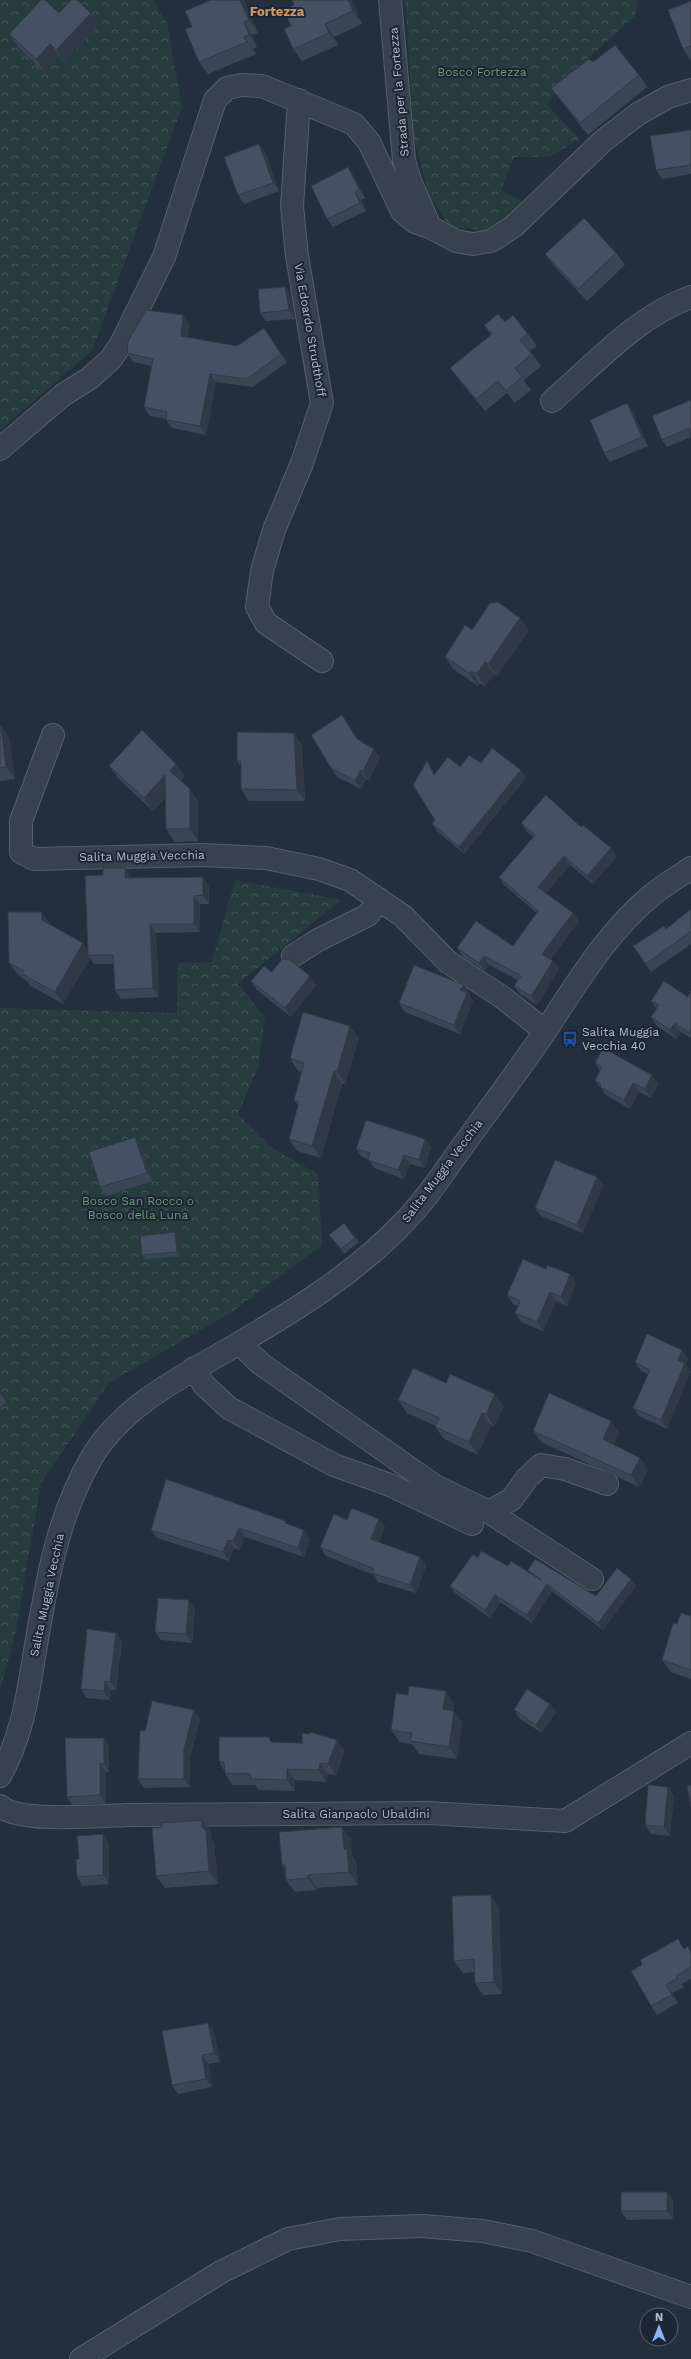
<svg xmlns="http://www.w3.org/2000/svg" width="691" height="2359" font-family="'Work Sans',sans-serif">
<defs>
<pattern id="forest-crowns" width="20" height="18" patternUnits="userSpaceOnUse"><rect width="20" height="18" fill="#263c3f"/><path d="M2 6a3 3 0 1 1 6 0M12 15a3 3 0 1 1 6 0" fill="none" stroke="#435659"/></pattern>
</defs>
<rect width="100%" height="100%" fill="#242f3e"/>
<path fill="url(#forest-crowns)" d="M0 0H153L167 23 182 107 92 351 0 430Z
M405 0H638L635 16 561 83 547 105 580 139 549 157H514L501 190 526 204 487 230 450 227 429 195 414 138Z
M235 880 341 900 238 984 265 1017 258 1067 238 1114 272 1148 318 1174 322 1245 232 1312 109 1383 41 1483 15 1636 0 1689V1008L177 1013 178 963 212 962Z"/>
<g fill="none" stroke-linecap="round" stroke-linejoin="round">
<defs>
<path id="minor" d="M390 0 404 160 410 181 430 227
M299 100 292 206 297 256 322 403 302 463 274 530 262 571 257 607 266 623 322 661
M552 401C595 364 637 316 691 297
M0 449 63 395 90 378 111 359 121 344 164 257 215 100 227 88 241 85 262 86 354 124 369 142 402 211 415 222 430 227 456 241 473 244 491 241 514 226 604 140 638 114 668 97 691 90
M53 735 21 821V852L34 859 202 855 266 858 319 869 350 880 403 916 448 962 502 997 545 1031
M293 956 318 940 368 915 379 899
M239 1343 261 1364 435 1486 489 1512 592 1579
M194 1368 204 1385 229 1408 334 1465 390 1485 472 1524
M489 1512 512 1499 527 1478 541 1465 565 1469 607 1484
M0 1776C24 1732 28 1692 36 1645 47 1580 58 1515 92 1457 125 1402 188 1374 241 1342 299 1308 358 1271 404 1222 426 1200 444 1172 462 1147 490 1108 519 1070 546 1030 577 983 607 932 652 895 664 885 678 877 691 868
M0 1806C18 1823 102 1816 127 1815L428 1813 565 1821 691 1743
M81 2359 221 2272 288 2239 340 2229 422 2226 483 2231 532 2241 691 2297"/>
</defs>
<use href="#minor" stroke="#565f6c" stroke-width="24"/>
<use href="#minor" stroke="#38414e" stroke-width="22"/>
</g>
<path fill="#3b4654" d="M211 0H243L258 33 252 35 257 47 253 49 256 54 208 74 199 62 192 27Z
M292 0H352L362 24 334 37 338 45 302 61 293 49 291 26 294 5Z
M691 1V61L683 49Z
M59 13 99 25 65 62 59 56 44 72 18 47 9 34Z
M593 62 639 75 647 87 588 135 560 100 551 88Z
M691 130V174L662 179 656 170Z
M265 152 279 191 244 204 238 195Z
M354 176 365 198 361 200 366 211 333 227 327 219Z
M616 253 625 265 587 301 554 266 545 254Z
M285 287 291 296 295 319 266 321 260 313Z
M505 322 528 334 537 346 530 351 541 366 524 380 531 390 515 403 507 393 485 411 459 380 450 368 491 335 484 325Z
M189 324 188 338 237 346 264 328 287 362 253 387 216 382 206 435 172 428 166 420V419L150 416 144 407 151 366 133 362 127 353Z
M691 400V437L667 447 662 440Z
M633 412 648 446 610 462 604 453Z
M472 630H529L497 676 494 674 485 686 479 683 478 686 453 669 445 657Z
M342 715 358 740 380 757 369 780 366 779 361 789 337 777 331 768Z
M0 726H1L9 738 15 779 0 781Z
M302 745 305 801H249L241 789V767L237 761Z
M427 761 435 774 460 767 481 763 521 770 526 778 464 854 437 831 432 824 435 820Z
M109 766 185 776 180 781 198 801V841L175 842 166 829V797L153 811 118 778Z
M521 823 581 827 617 856 593 884 570 865 546 893 579 921 551 959 553 961 559 969 537 1005 520 994 514 986 518 980 489 965 485 971 463 957 457 948 513 946 537 913 504 885 499 877 533 837 527 832Z
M131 876V878L209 885V904H200V932L156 933 159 997 121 999 115 990 113 964H94L90 958 63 1004 31 986 27 981 18 975 9 963 51 925 87 950Z
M691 909V944L651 972 633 946 666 929Z
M272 972 316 985 291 1017 257 990 251 981Z
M691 991V1038L681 1032 676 1039 657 1026 651 1017 657 1009 651 1001 688 997Z
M470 993 469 995 473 1001 460 1034 405 1012 399 1003Z
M359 1038 345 1084H342L321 1158 297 1151 289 1139 298 1106 294 1100 302 1072 298 1071 290 1058Z
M595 1063 652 1075 658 1083 651 1098 639 1092 630 1109 606 1095 595 1080 600 1071Z
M141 1146 153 1181 106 1196 100 1187Z
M431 1147 425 1168 410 1164 404 1179 374 1168 368 1159 362 1157 356 1149Z
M597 1177 603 1186 583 1233 541 1216 535 1208Z
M344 1223 359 1242 344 1254 329 1235Z
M178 1236 180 1256 146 1259 142 1255Z
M546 1269 570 1274 576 1283 567 1306 556 1301 543 1331 521 1322 515 1313 518 1306 513 1304 507 1295Z
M682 1350 688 1359 686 1364 667 1429 639 1416 633 1408 648 1374 641 1371 635 1362Z
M446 1383 504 1406 494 1427 491 1425 478 1455 444 1439 435 1427 436 1426 407 1413 398 1400Z
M0 1393 6 1402 0 1408Z
M533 1431 619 1432 614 1445 640 1458 648 1470 639 1487 541 1442Z
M379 1519 385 1527 379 1542 420 1557 426 1566 416 1593 378 1582 374 1575 326 1556 320 1547 347 1520Z
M288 1524 310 1539 304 1557 245 1537 239 1550 234 1548 229 1561 157 1538 151 1530Z
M478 1558 530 1573 528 1570 596 1596 631 1579 636 1586 603 1630 552 1591 532 1623 500 1602 490 1618 455 1593 450 1586Z
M195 1609 192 1643 161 1640 155 1632Z
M691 1616V1679L671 1672 662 1660 677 1624Z
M116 1633 122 1641 116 1690H111L110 1700 87 1698 81 1689Z
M454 1704 453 1711 462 1723 457 1759 419 1754 412 1744 400 1742 391 1730Z
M550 1704 556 1712 542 1733 520 1719 514 1710Z
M194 1710 200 1719 190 1758V1787L144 1788 138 1779 145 1731Z
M104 1738 109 1746V1772H106V1804L72 1805 67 1797Z
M273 1743 345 1751 336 1775 328 1774 326 1782 295 1780V1791L259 1790 255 1785H232L225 1773 224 1770 219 1762Z
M668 1787 674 1796 670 1836 651 1834 645 1825Z
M202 1820 211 1832V1838L214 1843 218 1884 165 1888 156 1876Z
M351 1839 352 1856 356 1861 358 1885 317 1888V1890L295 1892 286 1880V1871L282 1865Z
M109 1843V1884L83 1886 77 1877 79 1859Z
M499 1907 502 1994 483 1995 475 1983 474 1972 463 1973 454 1961Z
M685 1948 691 1951V1979L682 1984 684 1987 672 1993 678 2003 657 2015 651 2006Z
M208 2023 214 2032 220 2062 208 2064 212 2087 178 2094 172 2085Z
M667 2192 673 2200V2219L627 2220 621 2211Z"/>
<path fill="#303945" d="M240 0H243L245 2 258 33 249 20Z
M348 0H352L362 24 353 11Z
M91 13 99 25 65 62 56 50Z
M244 22 252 35 257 47 249 35Z
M325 24 334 37 338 45 329 33Z
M244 37 253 49 256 54 247 42Z
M50 44 59 56 44 72 36 59Z
M259 144 265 152 279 191 273 183Z
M348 167 354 176 365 198 359 189Z
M355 192 361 200 366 211 360 203Z
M285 287 291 296 295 319 289 310Z
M183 315 189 324 187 345 181 336Z
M210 374 216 382 206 435 200 426Z
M627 403 633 412 648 446 642 437Z
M520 618 529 630 497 676 488 664Z
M485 662 494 674 485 686 477 674Z
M471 671 479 683 478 686 469 673Z
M1 726 9 738 15 779 6 767Z
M294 733 302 745 305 801 297 790Z
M374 749 380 757 369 780 363 771Z
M427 761 432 769 440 783 434 775Z
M176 764 185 776 178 783 170 771Z
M521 770 526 778 464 854 459 847Z
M360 771 366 779 361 789 355 781Z
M165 775 174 788 153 811 144 798Z
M190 789 198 801V841L190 829Z
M611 848 617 856 593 884 587 876Z
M564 856 570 865 544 896 538 887Z
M125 868 131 876V886L125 878Z
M203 877 209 885V904L203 895Z
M194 896 200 904V932L194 924Z
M42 912 51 925 42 920Z
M573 913 579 921 548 963 542 954Z
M150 924 156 933 159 997 153 988Z
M83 943 91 955H88L90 958 63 1004 55 992Z
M484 956 489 965 485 971 479 963Z
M553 961 559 969 537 1005 531 996Z
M310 976 316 985 291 1017 285 1008Z
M464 985 470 993 469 995 473 1001 460 1034 454 1025 460 990Z
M675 1023 681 1032 676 1039 670 1030Z
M350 1026 359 1038 345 1084 337 1072Z
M691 1029V1035L689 1033Z
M334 1071 342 1084 321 1158 312 1146Z
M652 1075 658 1083 651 1098 645 1089Z
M633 1083 639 1092 630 1109 624 1100Z
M135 1137 141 1146 153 1181 147 1173Z
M425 1139 431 1147 425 1168 419 1160Z
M404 1155 410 1164 404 1179 398 1170Z
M597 1177 603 1186 583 1233 577 1225Z
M175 1232 178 1236 180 1256 177 1252Z
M570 1274 576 1283 567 1306 561 1297Z
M550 1292 556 1301 543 1331 537 1322Z
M682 1350 688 1359 686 1364 691 1372 667 1429 661 1420 678 1360Z
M495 1394 504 1406 494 1427 486 1414Z
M482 1413 491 1425 478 1455 469 1442Z
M611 1421 619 1432 611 1451 603 1439Z
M640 1458 648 1470 639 1487 631 1475Z
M379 1519 385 1527 377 1548 371 1539Z
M239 1528 245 1537 239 1550 233 1541Z
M304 1530 310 1539 304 1557 298 1548Z
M228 1540 234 1548 229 1561 223 1552Z
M420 1557 426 1566 416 1593 410 1585Z
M631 1579 636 1586 603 1630 598 1623Z
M547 1584 552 1591 532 1623 527 1615Z
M495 1595 500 1602 490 1618 485 1610Z
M189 1600 195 1609 192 1643 186 1634Z
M116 1633 122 1641 116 1690 110 1682Z
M105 1681 111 1690 110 1700 104 1691Z
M446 1691 454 1704 452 1722 443 1709Z
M550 1704 556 1712 542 1733 536 1725Z
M194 1710 200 1719 190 1758V1787L184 1779V1749Z
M454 1711 462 1723 457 1759 449 1747Z
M104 1738 109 1746V1772L104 1764Z
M337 1740 345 1751 336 1775 328 1764Z
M320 1763 328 1774 326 1782 319 1770Z
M100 1764 106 1772V1804L100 1795Z
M287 1769 295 1780V1791L287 1780Z
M668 1787 674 1796 670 1836 664 1827Z
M202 1820 211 1832V1838L214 1843 218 1884 209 1871 202 1827Z
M342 1827 351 1839 352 1856 356 1861 358 1885 349 1872 344 1849Z
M103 1834 109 1843V1884L103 1875Z
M308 1875 317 1888V1890L308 1878Z
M491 1895 499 1907 502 1994 494 1982Z
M666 1985 672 1993 678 2003 672 1995Z
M208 2023 214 2032 220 2062 214 2053Z
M202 2055 208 2064 212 2087 206 2079Z
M667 2192 673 2200V2219L667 2211Z"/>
<path fill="#455162" stroke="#303945" d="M41 0H45L59 13 71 0H77L91 13 56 50 50 44 36 59 9 34Z
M211 0H240L249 20 244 22 249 35 244 37 247 42 199 62 185 29 192 27 185 11Z
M292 0H348L353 11 325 24 329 33 293 49 284 29 291 26 284 10 294 5Z
M691 1V46L683 49 668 10Z
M615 45 639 75 580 123 551 88 589 59 593 62Z
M691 130V165L656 170 650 136Z
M259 144 273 183 238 195 224 157Z
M348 167 359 189 355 192 360 203 327 219 311 186Z
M584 218 616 253 578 289 545 254Z
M285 287 289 310 260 313 258 289Z
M146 310 183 315 181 336 237 346 264 328 281 354 247 379 210 374 200 426 166 420 167 412 144 407 153 359 127 353 128 341Z
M498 314 505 322 513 315 528 334 520 340 532 354 515 368 522 377 506 391 498 381 476 399 450 368 492 334 484 325Z
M691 400V438L689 428 662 440 652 416Z
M627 403 642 437 604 453 590 420Z
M498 602 520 618 488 664 485 662 477 674 471 671 469 673 445 657 465 625 472 630 490 603Z
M342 715 357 739 374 749 363 771H360L355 781 331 768 311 735Z
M0 726H1L6 767 0 768Z
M142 730 176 764 170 771 190 789V829H166L165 775 144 798 109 766Z
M237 732 294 733 297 790 241 789V761H237Z
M492 748 521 770 459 847 432 824 435 820 413 785 427 761 434 775 448 757 460 767 469 755 481 763Z
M546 795 581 827 583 825 611 848 587 876 564 856 538 887 573 913 542 954 553 961 531 996 514 986 521 976 484 956 479 963 457 948 476 921 513 946 538 911 499 877 535 835 521 823Z
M103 868H125V878L203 877V895L194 896V924H150L153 988 115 990 113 955H88L85 876 103 875Z
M691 909V931L646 964 633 946 664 926 666 929Z
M8 912H42V920L83 943 55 992 22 974 24 971 9 963Z
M282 959H289L310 976 285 1008 251 981 264 966 272 972Z
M414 965 464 985 460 990 467 993 454 1025 399 1003Z
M664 981 688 997 691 991V1029L689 1033 675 1023 670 1030 651 1017 659 1005 651 1001Z
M303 1012 350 1026 337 1072 334 1071 312 1146 289 1139 299 1102 294 1100 304 1063 290 1058Z
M603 1048 652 1075 645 1089 633 1083 624 1100 600 1087 601 1084 595 1080 602 1067 595 1063Z
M366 1120 425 1139 419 1160 404 1155 398 1170 368 1160 370 1153 356 1149Z
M135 1137 147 1173 100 1187 89 1152Z
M555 1160 597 1177 577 1225 535 1208Z
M344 1223 355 1238 341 1249 329 1235Z
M175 1232 177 1252 142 1255 140 1236Z
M523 1259 546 1269 547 1265 570 1274 561 1297 550 1292 537 1322 515 1313 520 1301 507 1295Z
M647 1334 682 1350 678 1360 685 1363 661 1420 633 1408 650 1370 635 1362Z
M413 1368 446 1383 450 1374 495 1394 486 1414 482 1413 469 1442 435 1427 439 1418 398 1400Z
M549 1393 611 1421 603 1439 640 1458 631 1475 533 1431Z
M166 1479 286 1521 285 1523 304 1530 298 1548 239 1528 233 1541 228 1540 223 1552 151 1530Z
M352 1508 379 1519 371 1539 420 1557 410 1585 372 1573 374 1569 320 1547 334 1514 347 1520Z
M481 1551 508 1566 511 1561 541 1580 528 1570 535 1559 596 1596 617 1568 631 1579 598 1623 547 1584 527 1615 495 1595 485 1610 450 1586 473 1554 478 1558Z
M158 1598 189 1600 186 1634 155 1632Z
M681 1613 691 1616V1670L662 1660 673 1623 677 1624Z
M87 1629 116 1633 110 1682 105 1681 104 1691 81 1689Z
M409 1686 446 1691 443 1709 454 1711 449 1747 410 1741 412 1733 391 1730 396 1693 408 1695Z
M527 1689 550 1704 536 1725 514 1710Z
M152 1701 194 1710 184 1749V1779H138L140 1730 145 1731Z
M310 1732 337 1740 328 1764 320 1763 319 1770 287 1769V1780L251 1779 250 1774 225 1773 224 1762H219V1737H269L271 1742 302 1743V1733L310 1734Z
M65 1738H104V1764H100V1795L67 1797Z
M648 1785 668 1787 664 1827 645 1825Z
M691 1785V1807L687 1786Z
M202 1820V1827L206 1830 209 1871 156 1876 152 1828 162 1827V1823Z
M342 1827 344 1849H347L349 1872 308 1875V1878L286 1880 285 1865H282L279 1832Z
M103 1834V1875L77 1877 76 1859H79L77 1836Z
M491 1895 494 1982 475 1983 474 1959 454 1961 452 1896Z
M678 1939 684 1949 688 1946 691 1953V1967L676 1976 678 1978 666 1985 672 1995 651 2006 631 1971 642 1965 640 1960Z
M208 2023 214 2053 202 2055 206 2079 172 2085 162 2031Z
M621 2192H667V2211H621Z"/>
<defs>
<symbol id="bus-bare" viewBox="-9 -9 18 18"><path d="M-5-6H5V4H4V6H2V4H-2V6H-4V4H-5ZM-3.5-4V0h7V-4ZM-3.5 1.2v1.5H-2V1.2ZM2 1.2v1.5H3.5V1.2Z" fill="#1a4fb4" stroke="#1d2633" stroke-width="2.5" paint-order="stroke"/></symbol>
</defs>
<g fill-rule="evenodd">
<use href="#bus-bare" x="559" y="1028" width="22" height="22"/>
</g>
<g text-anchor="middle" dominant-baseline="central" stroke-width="4" stroke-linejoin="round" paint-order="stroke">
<g font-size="12" fill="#6b9a76" stroke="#1d2633">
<text x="482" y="72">Bosco Fortezza</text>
<text x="138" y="1201">Bosco San Rocco o<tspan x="138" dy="14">Bosco della Luna</tspan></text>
</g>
<g font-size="12" fill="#b4bcc9" stroke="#1d2633">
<text transform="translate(399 92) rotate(-95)">Strada per la Fortezza</text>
<text transform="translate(310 330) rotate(80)">Via Edoardo Strudthoff</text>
<text transform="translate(142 856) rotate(-1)">Salita Muggia Vecchia</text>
<text transform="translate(442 1171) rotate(-53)">Salita Muggia Vecchia</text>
<text transform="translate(47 1595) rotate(-78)">Salita Muggia Vecchia</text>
<text x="356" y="1814">Salita Gianpaolo Ubaldini</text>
</g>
<g font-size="12" fill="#b4bcc9" stroke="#1d2633" text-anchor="start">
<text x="582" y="1032">Salita Muggia<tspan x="582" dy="14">Vecchia 40</tspan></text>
</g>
<g font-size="13" font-weight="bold" fill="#d59563" stroke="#1d2633">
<text x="277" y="11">Fortezza</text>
</g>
</g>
<g transform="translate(659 2327)"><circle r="19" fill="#1d2633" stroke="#59626f"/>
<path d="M0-3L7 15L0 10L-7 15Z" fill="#8ab4f8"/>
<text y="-6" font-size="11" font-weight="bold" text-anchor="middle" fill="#b4bcc9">N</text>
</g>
</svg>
